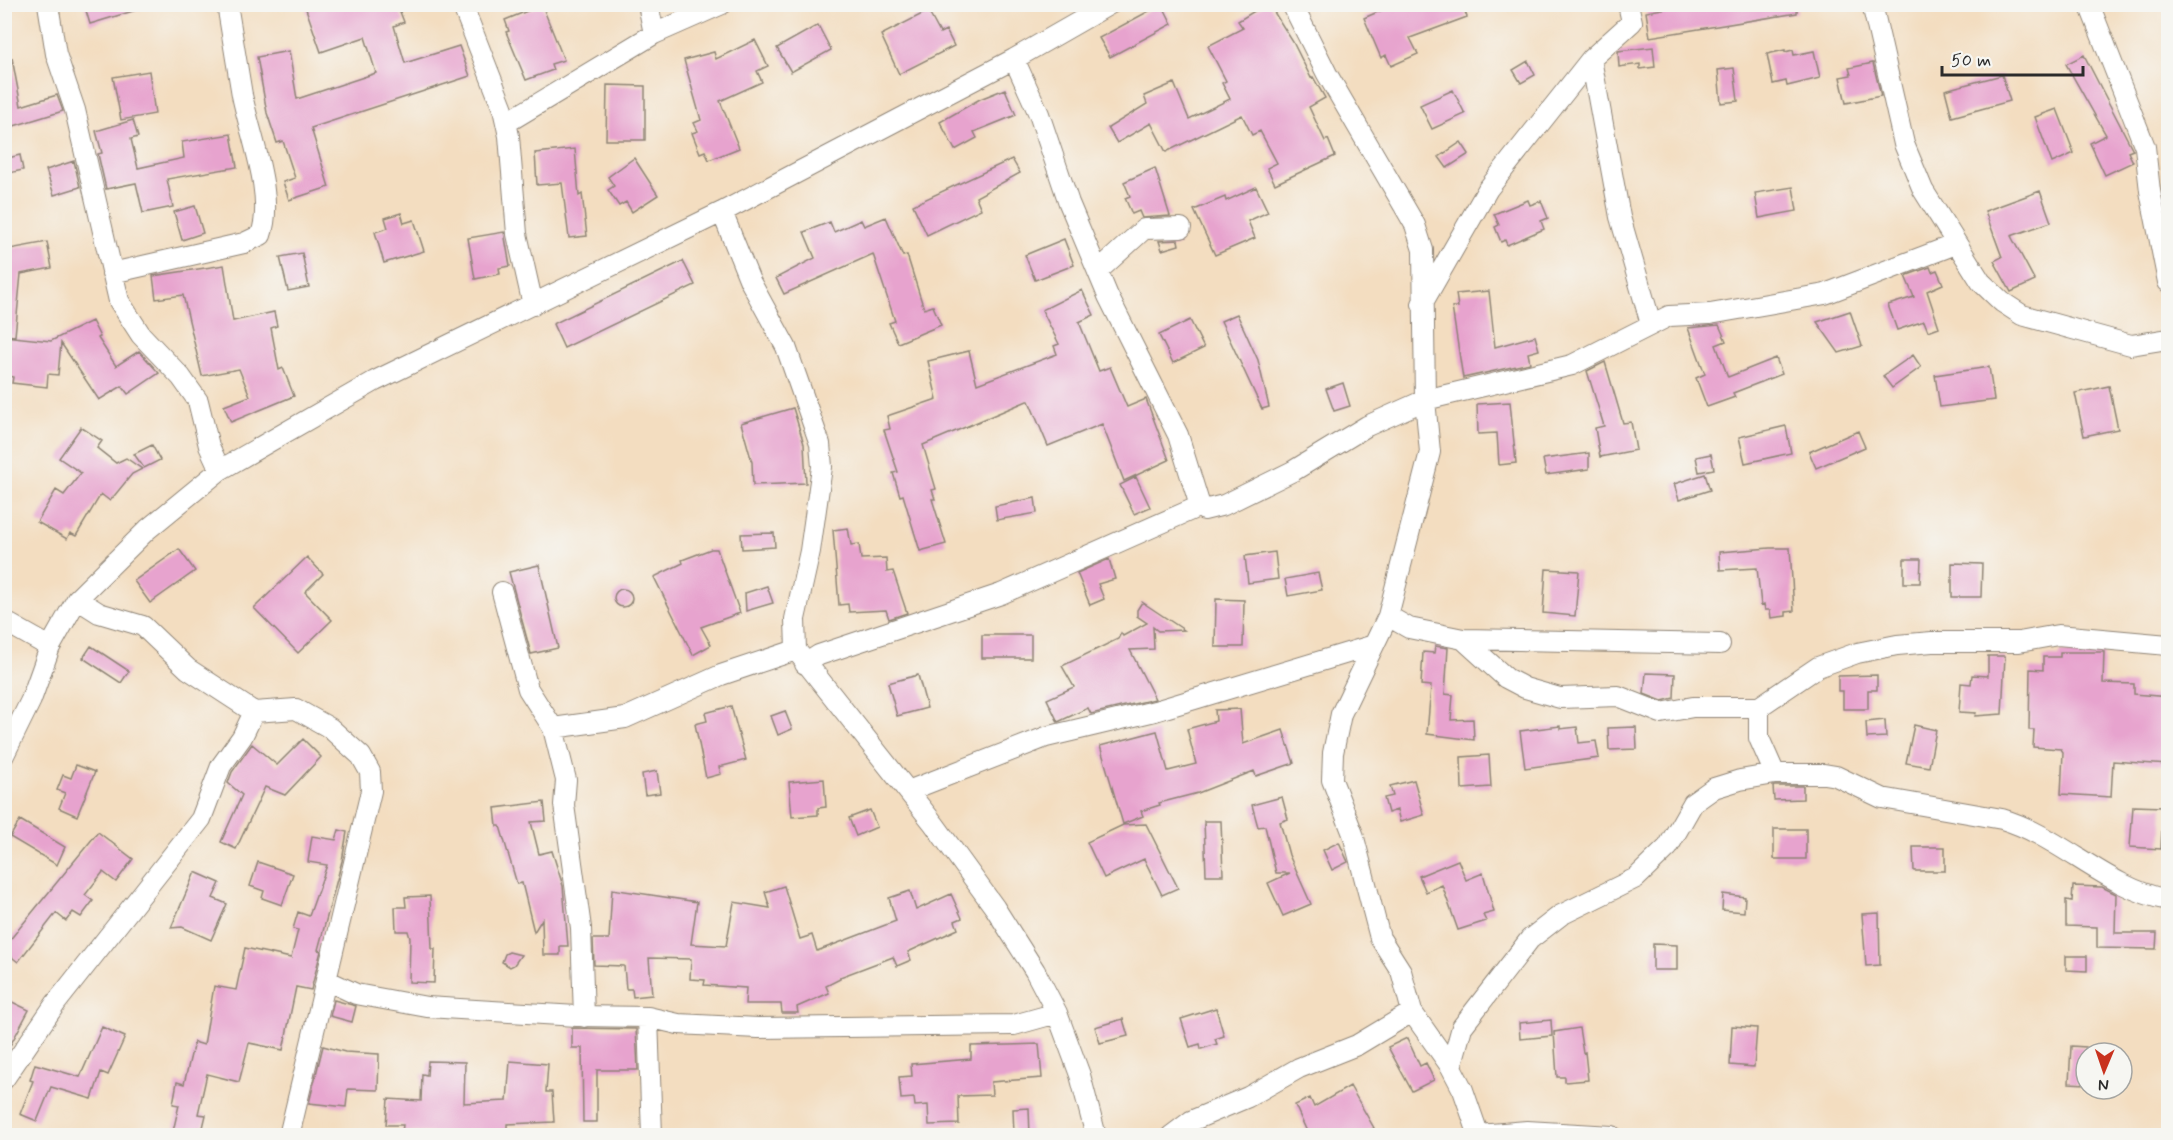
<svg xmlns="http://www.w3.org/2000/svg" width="2173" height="1140" font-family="Mynerve,sans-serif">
<rect width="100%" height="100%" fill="#f6f6f2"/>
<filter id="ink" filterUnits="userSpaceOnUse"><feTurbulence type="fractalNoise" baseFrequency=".0167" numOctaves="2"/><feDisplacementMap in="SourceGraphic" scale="12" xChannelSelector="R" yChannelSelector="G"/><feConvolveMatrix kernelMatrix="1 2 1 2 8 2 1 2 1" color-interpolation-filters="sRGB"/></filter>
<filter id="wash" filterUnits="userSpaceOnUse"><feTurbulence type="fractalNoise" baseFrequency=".008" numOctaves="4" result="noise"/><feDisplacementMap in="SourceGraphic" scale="24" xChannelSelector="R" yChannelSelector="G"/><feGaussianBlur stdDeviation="1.35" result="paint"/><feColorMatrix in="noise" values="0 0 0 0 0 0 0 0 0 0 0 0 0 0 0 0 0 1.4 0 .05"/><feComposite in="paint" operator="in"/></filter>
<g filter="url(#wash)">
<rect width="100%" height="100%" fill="#f3ddc0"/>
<g id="blocks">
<path fill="#e7a3ce" d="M84 4H142L143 8 90 24Z
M318 4H397L404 22 394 26 405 63 459 46 470 76 311 128 329 187 289 200 283 182 295 178 283 141 277 143 267 113 257 57 289 51 297 99 376 73 365 37 321 52 306 9Z
M1162 4 1172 24 1110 57 1099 38Z
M1266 4H1269L1293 42 1311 78 1313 77 1325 98 1309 107 1325 141 1328 139 1335 156 1275 184 1267 168 1277 163 1260 131 1252 135 1242 115 1166 152 1151 123 1117 143 1108 128 1147 104 1144 96 1174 83 1189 119 1230 99 1222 83 1226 81 1208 46 1243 28 1238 21Z
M1396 4H1462L1467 17 1410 38 1418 54 1391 66 1386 55 1381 58 1364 18Z
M1689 4H1797V13L1650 37 1646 12Z
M542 5 564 60 551 64 553 70 526 80 506 32 509 31 505 20Z
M928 11 940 33 946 30 954 46 899 74 881 35Z
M818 25 831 50 791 72 777 48Z
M755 40 768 66 757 71 762 82 720 101 739 148 709 160 705 151 700 153 692 133 698 131 694 123 701 120 684 60 714 52 716 59Z
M1653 47 1655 67 1640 69V64L1619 67 1618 51Z
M1785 50V52L1793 50 1794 55 1814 51 1820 78 1787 86 1786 81 1773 84 1767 54Z
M2084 55 2133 150 2128 152 2133 162 2105 175 2090 143 2106 135 2066 64Z
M12 58 21 106 57 95 63 111 4 129V59Z
M1528 61 1535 75 1521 83 1513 70Z
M1873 63 1881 96 1846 103 1840 77 1851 75 1849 68Z
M1734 68 1738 101 1721 103 1718 70Z
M149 71 155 114 121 120 113 77Z
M2002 75 2010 101 1952 117 1945 90Z
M607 85 645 86V140H606Z
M1005 89 1016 115 974 132 977 138 955 150 940 122 980 99Z
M1453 90 1465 114 1432 129 1420 105Z
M2057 109 2074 153 2052 163 2035 117Z
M133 120 138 137 131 139 138 168 184 158 182 142 231 134 237 167 167 179 173 207 143 213 136 183 106 189 98 154 102 153 96 131Z
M1461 142 1469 154 1447 168 1439 157Z
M575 149 579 196 582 194 587 236 569 238 562 183 537 185 535 153Z
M20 155 23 170 4 174V159Z
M634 158 658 195 632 212 626 202 619 206 608 190 614 186 608 177Z
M1012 159 1020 173 976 197 981 209 927 235 913 205Z
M74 161 80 187 54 195 46 170Z
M1155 168 1170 216 1142 218 1139 211 1132 214 1125 198 1130 196 1124 182Z
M1256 187 1268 212 1248 221 1255 238 1215 255 1194 210 1225 197 1226 201Z
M1793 187 1797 211 1759 218 1755 193Z
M2040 191 2051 222 2011 236 2035 281 2011 292 1994 261 2002 257 1985 211Z
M1528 200 1530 205 1541 201 1548 218 1541 221 1544 229 1507 245 1505 240 1501 242 1495 227 1499 225 1494 214Z
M195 206 203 233 182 240 174 212Z
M401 213 404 223 414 220 424 251 384 263 375 232 388 228 385 218Z
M886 217 903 256 907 255 924 309 933 306 941 325 898 343 889 323 895 321 873 254 784 294 776 278 815 258 804 232 830 222 834 232 861 220 864 226Z
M504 232 510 266 499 268 500 274 475 279 468 238Z
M1064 239 1074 265 1035 280 1025 255Z
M1178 240 1179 245 1162 250 1159 241Z
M47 242 52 268 21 274 15 336 4 335V250Z
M302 253 309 287 288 291 280 257Z
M683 261 695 285 564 348 553 324Z
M224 265 233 321 274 312 277 326 271 328 279 370 283 368 294 396 231 422 224 406 250 396 239 369 202 376 183 295 156 299 153 276Z
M1930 267 1932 272 1937 270 1943 284 1927 291 1939 327 1928 331 1924 321 1897 330 1888 305 1914 297 1905 276Z
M1082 290 1094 315 1079 322 1099 371 1110 367 1127 407 1146 399 1169 460 1124 481 1102 424 1048 446 1029 401H1027L923 445 936 489 932 490 935 499H932L946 544 920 551 903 495 900 496 893 473 898 472 884 430 890 429 887 416 937 399 928 361 969 351 977 384 1057 354 1054 346 1059 344 1042 310Z
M1489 291 1495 347 1535 336 1539 350 1528 353 1530 363 1463 378 1452 307H1458L1456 294Z
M1850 311 1862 346 1839 353 1817 322Z
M1237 314 1258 360 1269 407 1262 409 1221 321Z
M1190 320 1204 348 1173 363 1159 335Z
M92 321 100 337 98 338 116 366 139 351 159 373 128 394 122 386 99 400 61 343 58 375 48 374 47 387 12 383 13 377 4 375V336L51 341Z
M1719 325 1726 341 1716 345 1728 377 1776 358 1782 374 1733 393 1735 397 1707 407 1696 378 1705 374 1688 328Z
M1913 355 1921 367 1892 388 1883 376Z
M1605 362 1623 423 1631 422 1636 450 1600 457 1595 428 1604 426 1587 371Z
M1989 367 1994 400 1940 407 1935 375Z
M1343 383 1350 406 1334 411 1326 389Z
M2109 386 2118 429 2084 436 2075 393Z
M1510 402 1516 463 1499 465 1497 433 1478 434 1477 404Z
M793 408 804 444 806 483 753 485 752 462 741 423Z
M1786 426 1791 453 1745 463 1739 437Z
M81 427 102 441 97 448 116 463 126 458 142 469 132 474 110 501 101 494 76 536 70 533 67 539 37 522 56 490 64 495 81 473 59 458Z
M1858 431 1865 447 1816 468 1809 452Z
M152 445 160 460 144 468 134 454Z
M1589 453V469L1546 475 1543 459Z
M1711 454 1714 469 1699 472 1696 457Z
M1705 474 1710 490 1679 500 1674 484Z
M1136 477 1150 507 1134 514 1120 485Z
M1035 498 1037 513 997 520 995 506Z
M848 528 851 545 859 544 861 559 886 558 887 572 893 571 907 613 889 619 886 610 849 612 848 604 839 605 833 530Z
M774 533 775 547 742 549 741 534Z
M1770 548H1790L1794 611 1786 612V616L1771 618 1770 610H1765L1764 604 1761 605 1757 568 1720 570 1719 552Z
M179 549 195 571 150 603 134 581Z
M711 549H717L740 613 701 627 711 645 693 655 654 577 683 563 682 560Z
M1275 552 1278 579 1248 583 1245 556Z
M307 557 323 574 305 592 332 620 298 653 254 608Z
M1109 559 1115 579 1098 584 1104 599 1090 605 1077 573Z
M1904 559H1921L1920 583H1904Z
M1952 563 1982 564 1981 597H1952Z
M539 565 558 648 531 654 509 572Z
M1546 569 1579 571 1575 616 1543 613Z
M1318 573 1322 590 1288 596 1285 579Z
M767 586 773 603 746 611 745 593Z
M614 598a9 9 0 1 1 18 0a9 9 0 1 1-18 0Z
M1216 599 1244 600 1243 647H1215Z
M1142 602 1184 630 1158 631 1153 627 1154 649 1130 650 1155 699 1091 714 1088 708 1058 722 1047 699 1074 687 1062 666 1118 639 1121 633 1123 636 1147 623 1137 616V610Z
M982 635H1031V658H982Z
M91 646 129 671 121 683 83 658Z
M1435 646 1448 648 1445 694 1453 695 1451 720 1473 719 1474 740 1427 734 1431 686 1421 685 1423 652 1434 653Z
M2060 652H2104L2103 683 2134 684V694L2169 697 2168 765 2113 761 2111 797 2061 794 2063 752 2061 749 2033 747 2034 730H2029L2030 669 2043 670V657H2060Z
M1988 656H2005L2002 714 1975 716 1976 713 1959 712 1961 683 1971 684 1972 675 1988 676Z
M1646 673 1675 674 1674 698 1662 701 1644 694Z
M918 675 927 708 897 716 888 683Z
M1877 675V690H1868V709H1843V691H1838V676Z
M731 706 746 760 719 767 721 774 706 778 695 724 707 721 705 713Z
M1240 709 1243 744 1283 730 1294 763 1256 776 1254 771 1198 793 1159 803 1160 805 1141 811 1143 816 1123 824 1100 746 1157 731 1168 771 1196 764 1187 729 1216 721 1215 710Z
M785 711 792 729 778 735 771 716Z
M1885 720 1886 737 1867 738 1866 722Z
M1914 725 1936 730 1929 767 1906 763Z
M1560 726V729L1577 727 1579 743 1596 741 1599 758 1525 768 1520 731Z
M1636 727 1637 749 1609 750 1608 728Z
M303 739 321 757 285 795 265 787 236 849 221 842 242 795 228 783 232 772 252 744 277 765Z
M1489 755 1491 787 1462 789 1461 757Z
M76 765 95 772 77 816 59 808 65 793 57 790 63 775 71 778Z
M657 771 660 793 645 795 642 774Z
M824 779 826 807 818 808V815L792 817 789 782Z
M1414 780 1424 815 1400 822 1397 810 1388 813 1384 798 1393 796 1390 786Z
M1773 786H1803V799L1774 800Z
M1282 797 1288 819 1280 822 1289 855 1311 904 1283 916 1268 883 1290 873H1276L1265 826 1258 827 1252 805Z
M544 802 546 821 531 822 539 854 552 851 563 886 568 946H560V955H543L542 919 534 932 522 883 517 884 500 826H497L495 808Z
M2133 806 2163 807 2161 849 2130 847Z
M870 810 877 827 856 836 849 818Z
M20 820 65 847 57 865 10 837Z
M1204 821H1221L1223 875H1206Z
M1146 824 1178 888 1162 895 1144 859 1104 878 1087 842 1123 825Z
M1774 829H1806V859H1774Z
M339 830 347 832 342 861 318 950 321 951 311 990 296 987 283 1050 249 1043 239 1082 207 1074 198 1114 206 1115 201 1136H172L179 1105 173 1104 177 1082 184 1084 194 1042 204 1045 214 986 236 990 245 948 291 958 298 930 293 929 298 912 309 916 327 865 308 862 312 836 336 840Z
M98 832 133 859 116 882 103 872 85 895 93 901 81 917 73 912 66 921 56 913 18 962 4 951V947Z
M1339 842 1348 862 1332 870 1323 850Z
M1913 847H1945V871H1914Z
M1458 860 1466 880 1483 873 1494 912 1483 915 1486 921 1458 930 1442 885 1426 892 1419 876Z
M258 862 293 874 282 905 262 898 264 891 250 886Z
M195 872 220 883 213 898 227 904 211 940 182 927 171 928Z
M784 886 800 939 812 935 817 951 896 921 889 898 910 891 916 910 951 894 962 918 955 921 958 929 908 952 911 960 897 966 893 957 840 977V979L826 986 829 993 797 1007 798 1013H782L781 1004H745L746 988 704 985 705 980 690 979 691 959 649 958 652 995 633 997 632 989H626L624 966 594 965 593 939H609L612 889 697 902 691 944 726 946 734 902 770 908 765 892Z
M2073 886 2102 887 2116 894 2115 933H2157L2156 949 2097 948V927L2066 926V900L2072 901Z
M1723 894 1745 897 1744 912 1722 910Z
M430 896 432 949H435L434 983 409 982 410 938 408 931H396L395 907H406L405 897Z
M1879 913 1880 965 1866 966 1862 914Z
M1653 944 1677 945V970H1653Z
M509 952 521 955 514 965 510 967 502 962 505 954Z
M2066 956H2087V971L2066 970Z
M4 998 29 1010 4 1057Z
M334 1000 356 1006 352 1022 330 1016Z
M1216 1008 1224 1036 1215 1039 1217 1044 1201 1049 1200 1044 1190 1047 1181 1019Z
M1123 1019 1128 1036 1100 1043 1095 1027Z
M1551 1020 1552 1036 1520 1039 1519 1023Z
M1732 1026 1757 1028 1754 1067 1730 1065Z
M102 1027 125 1037 108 1075 101 1072 92 1099 51 1087 37 1121 20 1114 33 1081 30 1080 35 1064 80 1077Z
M572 1028 636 1029 638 1070H597V1122H583L582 1048H572Z
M1579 1028 1583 1053 1585 1052 1588 1080 1565 1082V1077H1557L1554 1032Z
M1407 1038 1420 1066 1426 1063 1434 1080 1412 1091 1388 1047Z
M1039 1044 1042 1078 991 1082 992 1095 958 1096 959 1124 929 1125 928 1105 915 1106 914 1098 901 1099 899 1077 912 1076 911 1064 971 1059V1046Z
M323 1046 345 1052 379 1054 378 1090 348 1089 346 1107 309 1103Z
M2071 1046 2086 1047V1084L2069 1083Z
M428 1061 465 1062 464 1103 507 1101 510 1061 548 1064 546 1092H552L554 1122 507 1124V1136L402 1132 403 1125H386L388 1099 421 1101 422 1074 427 1075Z
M1350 1086 1374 1128 1360 1136H1309L1295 1105 1310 1098 1314 1107Z
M1029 1108 1030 1136H1014L1013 1109Z"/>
</g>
</g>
<g filter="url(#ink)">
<use href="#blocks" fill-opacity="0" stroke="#8f8476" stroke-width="1.5"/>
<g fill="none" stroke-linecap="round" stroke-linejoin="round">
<defs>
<path id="street" d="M48 4 56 54 75 110 119 301 141 335 181 377 198 401 209 446 220 470
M462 4 503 109 509 136 517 234 533 305
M1292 4 1327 74 1415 225 1423 250 1425 400 1430 452 1388 616 1341 714 1333 753 1332 780 1353 834 1380 938 1401 971 1412 1012 1451 1067 1463 1090 1479 1136
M1872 4 1904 144 1923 190 1981 282 2002 302 2022 315 2131 345 2168 339
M2089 4 2145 147 2150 191 2168 282
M654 34 722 4
M1014 59 1039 114 1069 203 1108 296 1178 435 1200 506 1204 510 1224 505 1293 471 1367 426 1425 400 1572 365 1669 316 1710 314 1825 294 1956 244
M1591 59 1620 217 1651 324
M506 123 654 34 648 4
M722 212 750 281 786 347 820 444 822 467 810 551 795 619 796 650 934 824 995 908 1035 971 1057 1013 1080 1075 1096 1136
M1098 271 1144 229 1181 228
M112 273 244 243 261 235C275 196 250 135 242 95 237 65 232 35 227 4
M1422 304 1488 189 1591 59 1632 22 1628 4
M502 592 528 689 553 728 566 780 564 805 581 928 584 1017
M77 599 99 613 143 626 188 669 254 712 296 709 330 728 361 756 370 772 371 791 289 1136
M1388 616 1409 628 1463 639 1506 678 1525 688 1560 698 1618 696 1661 713 1693 707H1759L1818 667 1857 653 1897 645 1932 642H2019L2058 635 2168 645
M4 621 50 647
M1463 639 1720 644
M805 664 819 655 1001 594 1200 506
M1759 707V738L1775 774
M553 728 625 718 721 675 796 650
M4 755 31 700 50 647 77 599 148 529 220 470 375 381 722 212 1014 59 1110 4
M908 791 1046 737 1155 711 1374 645
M326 980 356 994 427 1007 577 1016 648 1017 678 1024 758 1028 1014 1025 1057 1013
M648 1017 652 1136
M1451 1067 1462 1027 1530 939 1561 915 1636 878 1668 847 1693 803 1714 788 1740 780 1775 774H1824L1836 776 1882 798 2002 819C2062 837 2106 888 2168 900
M4 1079 56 1003 201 819 221 766 242 737 254 712
M1479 1135 1527 1131 1612 1136
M1171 1136 1191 1121 1248 1097 1299 1068 1357 1045 1412 1012"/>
</defs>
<use href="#street" stroke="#8f8476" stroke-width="22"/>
<use href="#street" stroke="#fff" stroke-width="20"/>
</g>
</g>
<rect width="2173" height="1140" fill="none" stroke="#f6f6f2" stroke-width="24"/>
<g transform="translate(2104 1071) rotate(182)"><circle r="28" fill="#f6f6f2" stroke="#a5a5a2" stroke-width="1.5"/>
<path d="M0-4.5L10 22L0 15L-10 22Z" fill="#c8321e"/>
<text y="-9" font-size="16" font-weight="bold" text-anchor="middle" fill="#2b2b2b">N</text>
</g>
<path d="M1942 66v9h141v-9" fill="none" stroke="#2b2b2b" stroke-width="3"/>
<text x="1951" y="66" font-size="18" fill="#2b2b2b" stroke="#f6f6f2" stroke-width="4.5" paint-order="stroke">50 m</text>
</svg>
